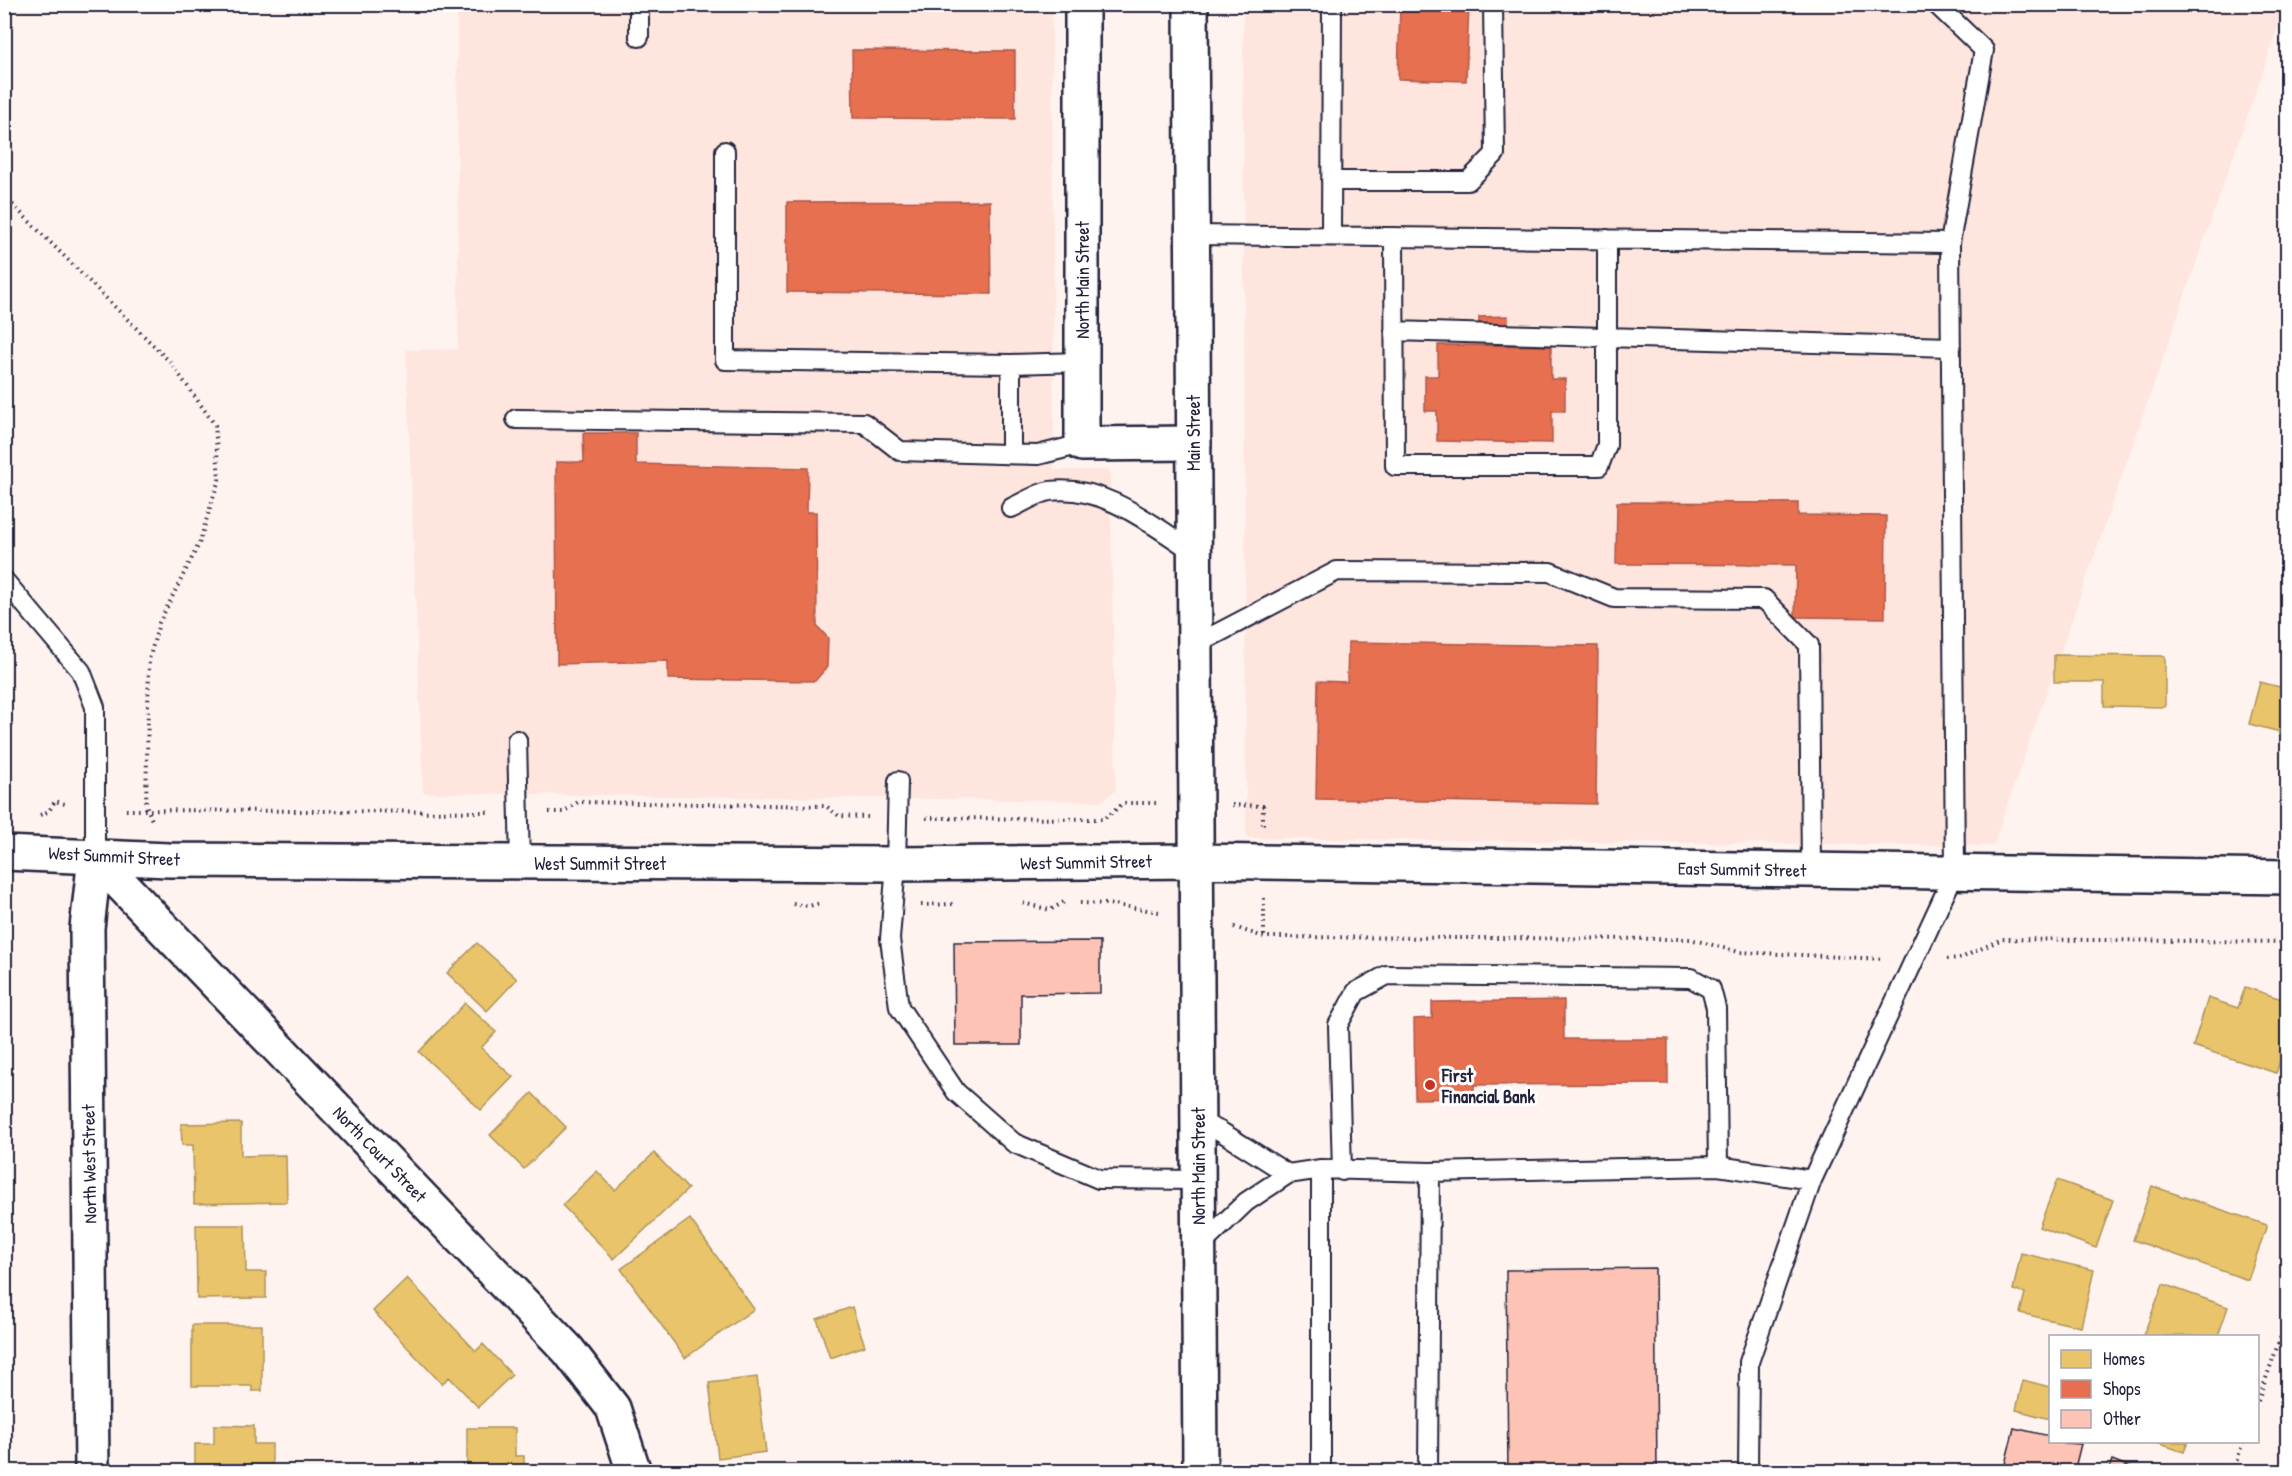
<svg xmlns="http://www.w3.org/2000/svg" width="2292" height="1476" font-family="'Patrick Hand',sans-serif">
<rect width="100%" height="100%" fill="#fff3f0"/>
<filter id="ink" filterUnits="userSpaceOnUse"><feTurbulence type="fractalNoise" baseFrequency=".0167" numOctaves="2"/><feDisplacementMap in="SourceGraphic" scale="12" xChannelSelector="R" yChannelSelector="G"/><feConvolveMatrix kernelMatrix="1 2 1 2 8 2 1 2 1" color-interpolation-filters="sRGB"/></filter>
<g filter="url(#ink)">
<path fill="#fee5de" d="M457 5H1052L1054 470H1110L1116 790 1101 801 423 793 406 350 458 349Z
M1243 5H2286L1993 846 1246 838Z"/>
<path fill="#e9c46a" stroke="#ad935c" stroke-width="1.5" d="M2054 655 2165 656V707L2104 706V682H2054Z
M2260 682 2288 689V734L2249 724Z
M477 943 517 979 487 1011 447 973Z
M2245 987 2288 1001V1058L2282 1056 2276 1073 2193 1046 2208 998 2238 1008Z
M465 1003 496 1032 481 1048 513 1077 481 1110 419 1052Z
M532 1093 566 1127 524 1169 490 1135Z
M241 1123V1156L286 1155 287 1202 194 1204 193 1145H182L181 1124Z
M654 1153 688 1189 614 1259 562 1205 597 1171 615 1190Z
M2057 1180 2113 1200 2096 1248 2039 1227Z
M2152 1186 2267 1225 2248 1280 2133 1240Z
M690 1219 754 1309 685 1358 621 1269Z
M196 1225H245L246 1272H266V1298L197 1299Z
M2021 1253 2094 1270 2081 1327 2020 1313 2025 1293 2013 1290Z
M407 1278 476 1351 483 1344 512 1375 478 1407 449 1377 442 1384 373 1311Z
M2163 1284 2228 1307 2218 1336H2143Z
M852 1307 865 1346 830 1358 817 1319Z
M192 1325H262V1391H252V1386H192Z
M757 1377 766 1452 718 1458 709 1383Z
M2023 1380 2050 1387V1419L2016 1410Z
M214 1425 254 1426V1444H272V1469L255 1468V1472H195V1444H214Z
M467 1428H515V1456H524V1472H467Z
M2154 1442H2188L2184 1452Z"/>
<path fill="#e76f51" stroke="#ac584a" stroke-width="1.5" d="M1400 4H1469L1466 81 1398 79Z
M852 50 1015 51V119L853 118Z
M990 201 991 294 787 292V202Z
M1508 316V343H1479V317Z
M1438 345 1551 346V379H1565V411H1552V443L1437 441V411H1425V376H1438Z
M583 433H636V464L808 468 807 512H816L817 626 828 638 827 667 815 681 668 679V661L557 664 556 462H584Z
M1617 502 1798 503V515L1886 516 1885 618 1795 617 1796 565 1616 564Z
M1348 642 1598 646 1596 804 1316 799 1318 681 1347 682Z
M1564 1000V1039H1668V1084L1474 1085V1098L1415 1099 1414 1019 1432 1018V1002Z"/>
<path fill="#fdc3b5" stroke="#22223b" stroke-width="1.5" d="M1100 941V993L1021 994V1045H955L954 942Z
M1655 1268 1657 1472H1508L1506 1270Z
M2014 1428 2050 1436V1442L2081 1444 2074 1472H2003Z
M2112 1460 2143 1472H2108Z"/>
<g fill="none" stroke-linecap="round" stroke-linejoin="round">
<defs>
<path id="lane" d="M639 37V4
M725 151V360L1011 364 1082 362
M1331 181H1468L1495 154 1493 4
M1193 235 1950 243
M1331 236 1332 4
M1394 237 1395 466H1599L1607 445V239
M1394 331 1951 347
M1011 364V454
M516 419 864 423 900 451 1038 455 1082 444
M1011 508C1023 503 1037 493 1050 491 1103 484 1151 524 1194 552
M4 580 81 671 95 707V857
M1195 645 1337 571 1550 572 1614 598 1764 599 1809 645 1811 870
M517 740 520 863
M898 781 896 864 890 939 899 1007 956 1092 1014 1143 1099 1179 1198 1180
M1198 1121 1220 1131 1288 1174
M1321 1169V1472
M1342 1171 1338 1025 1356 992 1387 975 1691 978 1711 989 1716 1008 1718 1166
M1198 1248 1246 1202 1288 1174 1321 1169 1430 1172 1718 1166 1812 1180
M1428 1472 1430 1172
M1748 1472 1749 1362 1812 1180 1955 872 1950 243 1984 50 1936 4"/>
<path id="street" d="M1082 4V444L1194 443
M95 857 568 1350 613 1408 634 1472
M92 1472 87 928 95 857"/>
<path id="secondary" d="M1191 4 1200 1472
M4 853 169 860 896 864 1196 861 2288 877"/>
</defs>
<use href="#lane" stroke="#22223b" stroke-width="22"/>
<use href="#street" stroke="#22223b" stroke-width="38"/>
<use href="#secondary" stroke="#22223b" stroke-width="38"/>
<path stroke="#22223b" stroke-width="4" stroke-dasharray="1.5 4.5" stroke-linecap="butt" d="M4 196 171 363 215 425 219 479 199 544 159 623 149 660 146 805 153 823
M1232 805 1263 806V825
M126 810 490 812
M549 812H563L578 802 826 806 839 816 868 817
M40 815 49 811 55 801 65 804
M926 818 1104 819 1124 803H1159
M1264 898V937
M1023 903 1050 910 1064 902
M1080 903 1109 904 1159 912
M793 904 809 906 821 903
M921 905 953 904
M1234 927 1264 937 1690 939 1739 952 1883 959
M1947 959 1961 958 2002 939 2288 942
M2258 1401 2288 1316
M2233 1472 2243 1442"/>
<use href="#lane" stroke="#fff" stroke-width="18"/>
<use href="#street" stroke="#fff" stroke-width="33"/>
<use href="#secondary" stroke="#fff" stroke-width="33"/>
</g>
</g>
<circle fill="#c8321e" stroke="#fff" stroke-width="2" cx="1430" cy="1085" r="6"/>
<g text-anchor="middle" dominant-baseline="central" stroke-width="6" stroke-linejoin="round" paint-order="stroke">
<g font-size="18" fill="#22223b" stroke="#fff">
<text transform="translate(1082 280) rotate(-90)">North Main Street</text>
<text transform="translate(1193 433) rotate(-90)">Main Street</text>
<text transform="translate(114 856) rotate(3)">West Summit Street</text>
<text transform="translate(1086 862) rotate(-1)">West Summit Street</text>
<text x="600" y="863">West Summit Street</text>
<text transform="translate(1742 869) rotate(1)">East Summit Street</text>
<text transform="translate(380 1154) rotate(46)">North Court Street</text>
<text transform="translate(89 1164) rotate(-91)">North West Street</text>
<text transform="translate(1198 1166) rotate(-90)">North Main Street</text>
</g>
<g font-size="18" font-weight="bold" fill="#22223b" stroke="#fff" text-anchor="start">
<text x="1442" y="1075">First<tspan x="1442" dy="21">Financial Bank</tspan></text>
</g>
</g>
<rect width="2292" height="1476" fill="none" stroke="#fff" stroke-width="24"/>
<rect x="12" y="12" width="2268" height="1452" fill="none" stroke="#22223b" stroke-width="2" filter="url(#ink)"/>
<rect x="2049" y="1335" width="210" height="108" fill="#ffffff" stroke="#a7a7b1" stroke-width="1.5"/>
<rect x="2061" y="1350" width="30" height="18" fill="#e9c46a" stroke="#a7a7b1" stroke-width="1.5"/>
<text x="2103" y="1365" font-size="18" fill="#22223b">Homes</text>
<rect x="2061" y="1380" width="30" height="18" fill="#e76f51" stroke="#a7a7b1" stroke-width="1.5"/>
<text x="2103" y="1395" font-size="18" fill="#22223b">Shops</text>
<rect x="2061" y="1410" width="30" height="18" fill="#fdc3b5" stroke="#a7a7b1" stroke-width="1.5"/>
<text x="2103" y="1425" font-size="18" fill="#22223b">Other</text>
</svg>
